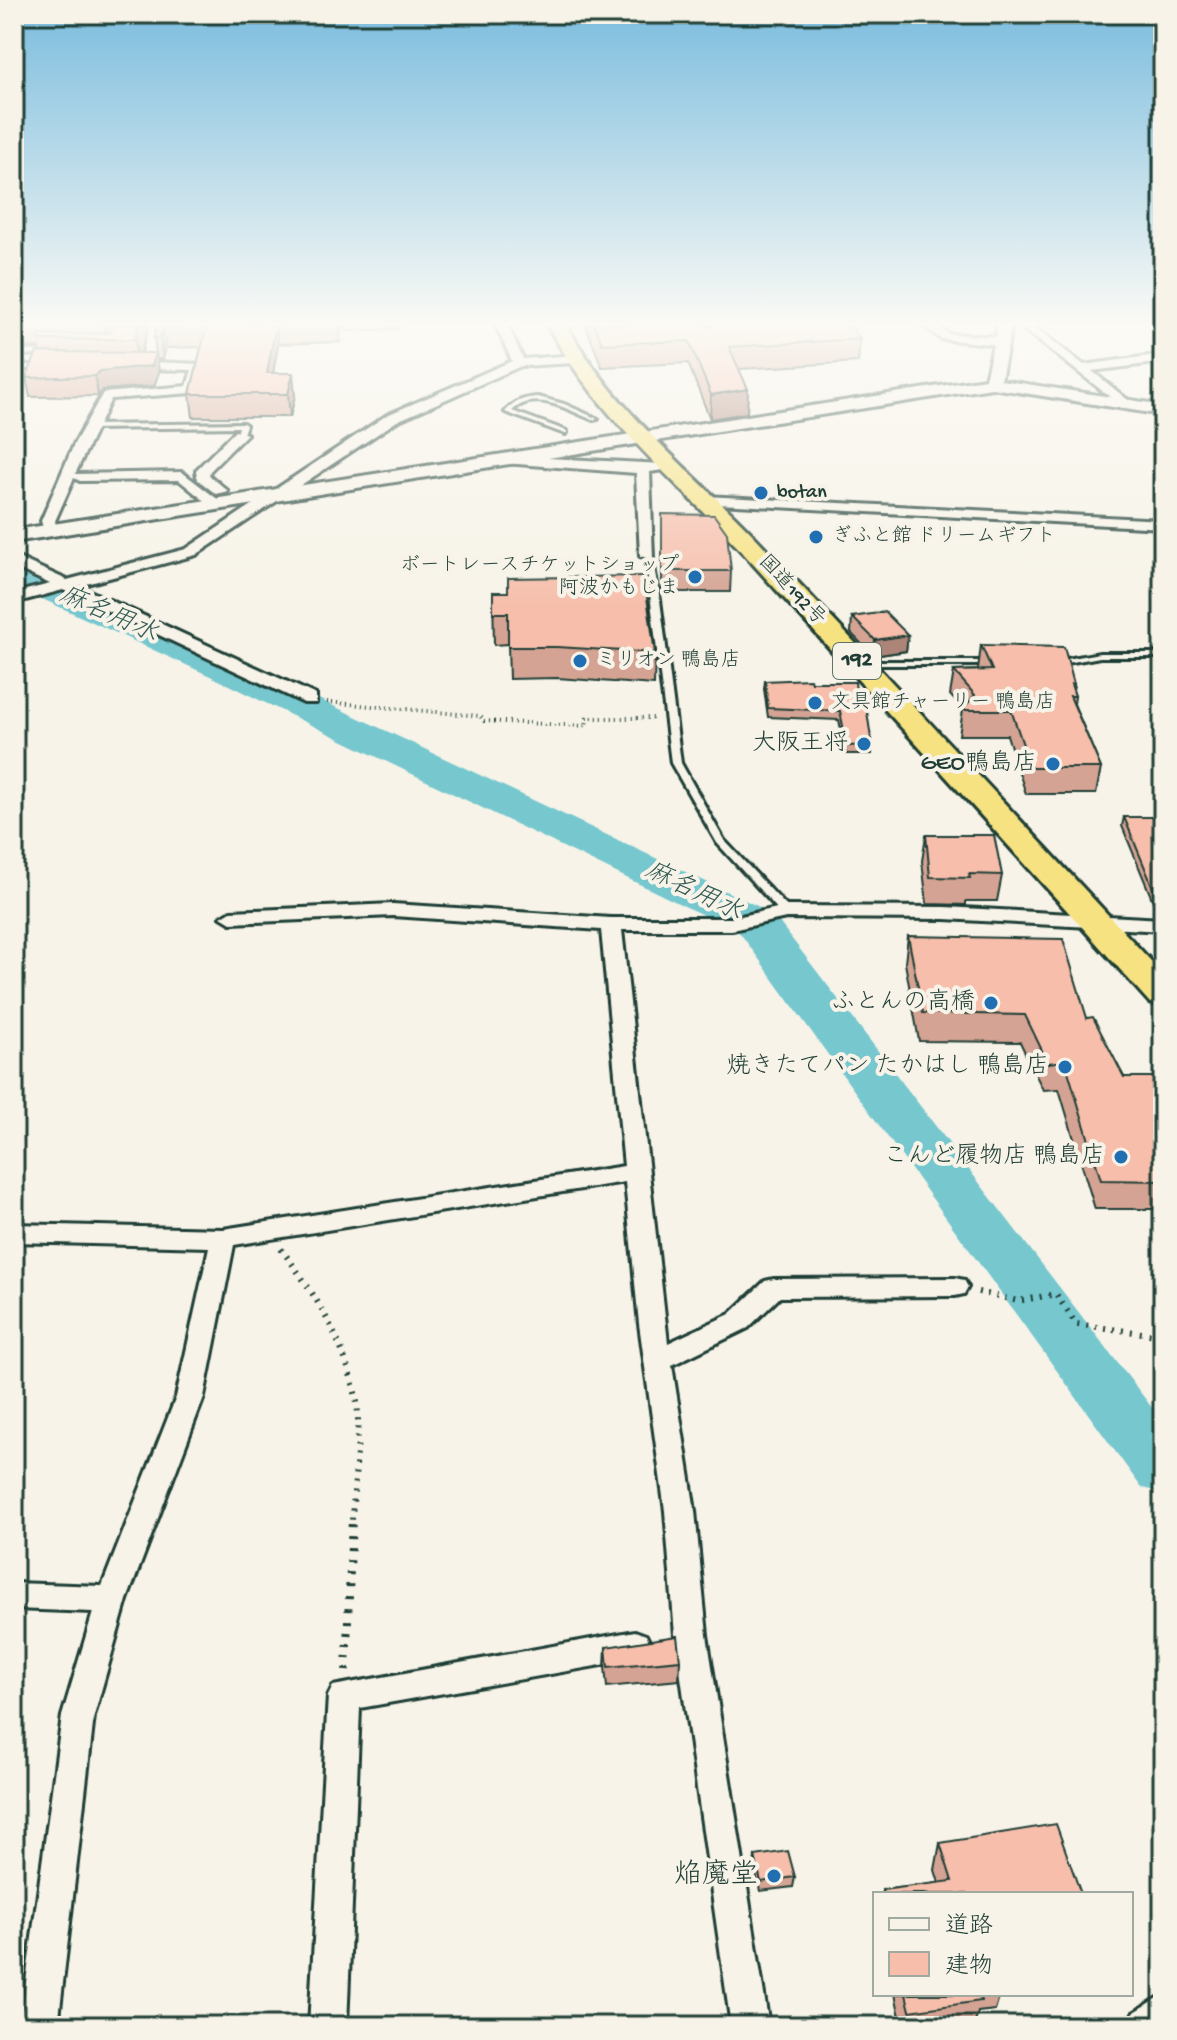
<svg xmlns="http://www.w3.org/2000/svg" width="1177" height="2040" font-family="'Gochi Hand','Klee One',sans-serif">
<rect width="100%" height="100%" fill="#f7f3e8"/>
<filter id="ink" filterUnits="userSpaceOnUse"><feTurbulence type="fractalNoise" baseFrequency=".0125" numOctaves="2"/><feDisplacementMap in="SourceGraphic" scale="16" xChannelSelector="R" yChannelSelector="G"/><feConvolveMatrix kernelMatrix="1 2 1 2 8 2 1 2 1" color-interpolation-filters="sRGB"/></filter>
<g filter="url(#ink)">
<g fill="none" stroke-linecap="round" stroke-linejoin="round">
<path fill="#76c7ce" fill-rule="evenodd" d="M14 564 234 659 772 913 1163 1422V1494L1141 1487 740 933 208 675 14 586Z"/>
<defs>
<path id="service" d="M14 351 55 350 58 352 55 354 14 355Z
M14 365H46L49 367 46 369H14Z
M538 397 564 404 598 419 593 420C568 410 535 389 512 411L567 431V433L565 434 505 412C515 401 523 398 538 397Z
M243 423 246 425 243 434 240 436 237 434 239 427 90 429 87 427 90 425Z
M645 554 652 556 660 600 681 763 724 840 790 910 791 912 790 914H782L717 843 671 763Z
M1100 653H1163V657H1100L1056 665 1052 663 1056 661Z
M857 661H991L995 663 991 665H860L856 663Z"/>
<path id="minor" d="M150 324H162L153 362 203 364 198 389 192 393 111 399 75 474 182 472 224 504 212 507 179 480 80 481 74 478 55 521 57 530 45 533 41 521 75 442 103 393 187 386 192 370 146 369 140 365Z
M495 324H507L523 359 575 355 581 359 575 363 521 366 397 421 196 555 79 586 316 695V703H304L63 590 14 603V593L50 584 14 567V556L67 580 186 549 387 415 512 361Z
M922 324H936L948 334 1001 337 1007 341 1001 345 941 339Z
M1017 324H1031L1084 365 1163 354V362L1092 371 1133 404 1123 407Z
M235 431 247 434 210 471 209 475 228 491 216 494 197 479 196 470Z
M509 456 663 464V470L650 472 653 559 640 556 636 473 504 463 502 460Z
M705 496 1163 520V528L700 503 698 500Z
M393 904 611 918H732L786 906 945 907 1163 919V931L945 919 786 918 732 930H622L668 1343 730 1314 765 1281 774 1279 955 1278 964 1280 968 1287 964 1294 955 1296 780 1297 748 1328 672 1365 695 1511 707 1635 769 2026H731L675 1635 665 1511 639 1324 625 1182 234 1245 204 1397 127 1600 94 1716 58 2026H20L62 1716 93 1612 14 1609V1583L102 1586 176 1397 209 1247 14 1242V1224L223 1229 624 1166 601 930 393 916 231 923 221 917 231 911Z
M635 1631 646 1635 651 1645 646 1655 635 1659 360 1708 347 2026H309L328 1696 333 1686Z
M1163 1995V2026H1127L1133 2013Z"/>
<path id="tertiary" d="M998 324H1012L1001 380 1163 405V415L992 388 14 542V530L985 379Z"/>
<path id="trunk" d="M547 324H566C614 411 690 469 758 540 894 683 1028 829 1163 974V1006L1150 1003C1015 852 879 703 743 553 674 478 596 416 547 324Z"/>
</defs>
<use href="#service" stroke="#1f3d34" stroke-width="6"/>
<use href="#minor" stroke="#1f3d34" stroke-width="6"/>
<use href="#tertiary" stroke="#1f3d34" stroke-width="6"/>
<use href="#trunk" stroke="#1f3d34" stroke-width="6"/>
<path stroke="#1f3d34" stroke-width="4" stroke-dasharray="1 4" stroke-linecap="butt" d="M327 702 480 716 484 721 586 726 587 718H654"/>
<path stroke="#1f3d34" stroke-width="6" stroke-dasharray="2 7" stroke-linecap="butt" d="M281 1249C315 1293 344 1341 356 1397 362 1424 353 1490 352 1521
M978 1292 1018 1301 1056 1294 1076 1324 1163 1336"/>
<path stroke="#1f3d34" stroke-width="8" stroke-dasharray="3 9" stroke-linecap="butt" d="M346 1671 352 1519"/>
<use href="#service" fill="#f7f3e8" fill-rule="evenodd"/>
<use href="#minor" fill="#f7f3e8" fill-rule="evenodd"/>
<use href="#tertiary" fill="#f7f3e8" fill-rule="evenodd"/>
<use href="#trunk" fill="#f6e281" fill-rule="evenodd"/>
</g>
<path fill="#d4a393" stroke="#1f3d34" stroke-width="2" d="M14 324H149L140 353H156L154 337 157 324H341L340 342 278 344 273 373 295 396 290 417H193L190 394 201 347 166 348 163 359H157L159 372 154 386 103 390 98 396 30 397 26 378 40 352 39 347 15 348Z
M343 324H399L398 329 344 331Z
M585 324H849L860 339 858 362 739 369 747 413 710 419 688 363 602 367Z
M662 534 731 571 730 592H662Z
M493 592 655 653 654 685 557 678 509 679 508 644 494 645Z
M852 617 908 635 906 651 873 656 851 633Z
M981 645 1074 684 1073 690 1075 696 1074 704 1101 768 1096 794H1026L1007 735H959L963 710 950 695 954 671 978 670Z
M765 681 811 682 856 691 872 745V754H846L839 720 768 717 764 689Z
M1124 817H1163V916H1159L1122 826Z
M926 835 1002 875 997 901H966V905L927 904 922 861Z
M908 936 1087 1018 1124 1077H1163V1209H1095L1059 1089 1043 1090 1020 1042 919 1041 905 963Z
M606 1647 680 1660 679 1680 607 1687 605 1667Z
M940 1843 1081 1894H882V1890L939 1883 935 1870Z
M755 1856 795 1877 793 1887 760 1891 754 1866Z
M895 1994H1000L995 2010 978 2012 974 2026H902Z"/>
<path fill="#ac8578" stroke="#1f3d34" stroke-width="2" d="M104 324H116L106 339Z
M139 324H149L138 361 135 339Z
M276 324 278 344 269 396 267 373Z
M338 324H341L340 342Z
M163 327 166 348 163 359 160 338Z
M156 353 159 372 154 386 103 390 98 396 95 376 100 371Z
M293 373 295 396 290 417 288 394Z
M748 389 747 413 710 419 711 395Z
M908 635 906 651 873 656 875 640Z"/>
<path fill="#f6beab" stroke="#1f3d34" stroke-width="2" d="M114 324H139L135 339 38 340 40 335 110 333Z
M157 324H276L267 373H293L288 394H190L207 325 163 327 160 338 154 337Z
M594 324H697L711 326 710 324H849L860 339 729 347 748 389 711 395 689 341 602 344Z
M37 352 156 353 152 366 100 371 95 376 26 378Z
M662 514 714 515 727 533 731 571H662Z
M644 576 655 653 557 647H508V613H493V592H508V578Z
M885 612 908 635 875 640 852 617Z
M981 645 1064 647 1074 684H1071L1075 696H1070L1101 768H1031L1011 710H962L975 695 954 671 992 670Z
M810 679 811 682H855L856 691H864L872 745 847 746 840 711 768 708 765 681Z
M1124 817H1163V907H1161Z
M926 835H994L1002 875 969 874 970 878 930 877Z
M908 936 1063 939 1087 1018 1093 1017 1124 1077H1163V1181L1101 1180 1065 1061 1048 1063 1025 1015 923 1013Z
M677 1636 680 1660 608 1667 606 1647Z
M1056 1824 1081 1894H883L882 1890 952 1881 940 1843Z
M788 1851 795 1877 761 1882 755 1856Z
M906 1994H979L981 2001 910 2011Z"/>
</g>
<linearGradient id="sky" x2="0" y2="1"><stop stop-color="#7abcde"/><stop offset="0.53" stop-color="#fbfaf5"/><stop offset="1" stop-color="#fbfaf5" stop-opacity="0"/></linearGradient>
<rect width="1177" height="610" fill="url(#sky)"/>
<g fill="#1f6fb2" stroke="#f7f3e8" stroke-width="3">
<circle cx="761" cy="493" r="8"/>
<circle cx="816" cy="537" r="8"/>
<circle cx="695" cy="577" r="8"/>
<circle cx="580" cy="661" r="8"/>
<circle cx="815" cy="703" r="8"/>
<circle cx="864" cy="744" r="8"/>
<circle cx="1053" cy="764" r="8"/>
<circle cx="991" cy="1003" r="8"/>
<circle cx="1065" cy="1067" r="8"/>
<circle cx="1121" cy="1157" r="8"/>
<circle cx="774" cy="1876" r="8"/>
</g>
<g text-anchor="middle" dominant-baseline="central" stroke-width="8" stroke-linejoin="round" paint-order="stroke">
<g font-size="20" fill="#1f3d34" stroke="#f7f3e8" text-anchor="start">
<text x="777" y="493">botan</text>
<text x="832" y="537">ぎふと館 ドリームギフト</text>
<text x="679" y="566" text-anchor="end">ボートレースチケットショップ<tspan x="679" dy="23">阿波かもじま</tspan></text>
<text x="596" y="661">ミリオン 鴨島店</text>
<text x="831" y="703">文具館チャーリー 鴨島店</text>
</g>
<g font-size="20" fill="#1f3d34" stroke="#f7f3e8">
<text transform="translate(791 591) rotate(47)">国道192号</text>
</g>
<rect fill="#f7f3e8" stroke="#60746a" stroke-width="2" x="833" y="643" width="48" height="36" rx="6"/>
<g font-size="22" font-weight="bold" fill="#1f3d34">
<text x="857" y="661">192</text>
</g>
<g font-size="24" fill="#1f3d34" stroke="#f7f3e8" text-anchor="end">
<text x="848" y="744">大阪王将</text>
<text x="1037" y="764">GEO鴨島店</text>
<text x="975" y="1003">ふとんの高橋</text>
<text x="1049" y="1067">焼きたてパン たかはし 鴨島店</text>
<text x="1105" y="1157">こんど履物店 鴨島店</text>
</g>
<g font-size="26" font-style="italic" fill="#305953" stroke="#f7f3e8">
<text transform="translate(108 616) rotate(24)">麻名用水</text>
<text transform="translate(693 893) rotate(26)">麻名用水</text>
</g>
<g font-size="28" fill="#1f3d34" stroke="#f7f3e8" text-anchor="end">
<text x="758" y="1876">焔魔堂</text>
</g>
</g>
<rect width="1177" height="2040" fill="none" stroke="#f7f3e8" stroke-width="48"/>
<rect x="24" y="24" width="1129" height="1992" fill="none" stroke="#1f3d34" stroke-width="3" filter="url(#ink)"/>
<rect x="873" y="1892" width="260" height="104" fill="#f7f3e8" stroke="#a1aaa0" stroke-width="2"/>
<rect x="889" y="1918" width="40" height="12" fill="#f7f3e8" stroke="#a1aaa0" stroke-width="2"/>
<text x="945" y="1932" font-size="24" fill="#1f3d34">道路</text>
<rect x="889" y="1952" width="40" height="24" fill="#f6beab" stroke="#a1aaa0" stroke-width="2"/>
<text x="945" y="1972" font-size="24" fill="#1f3d34">建物</text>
</svg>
